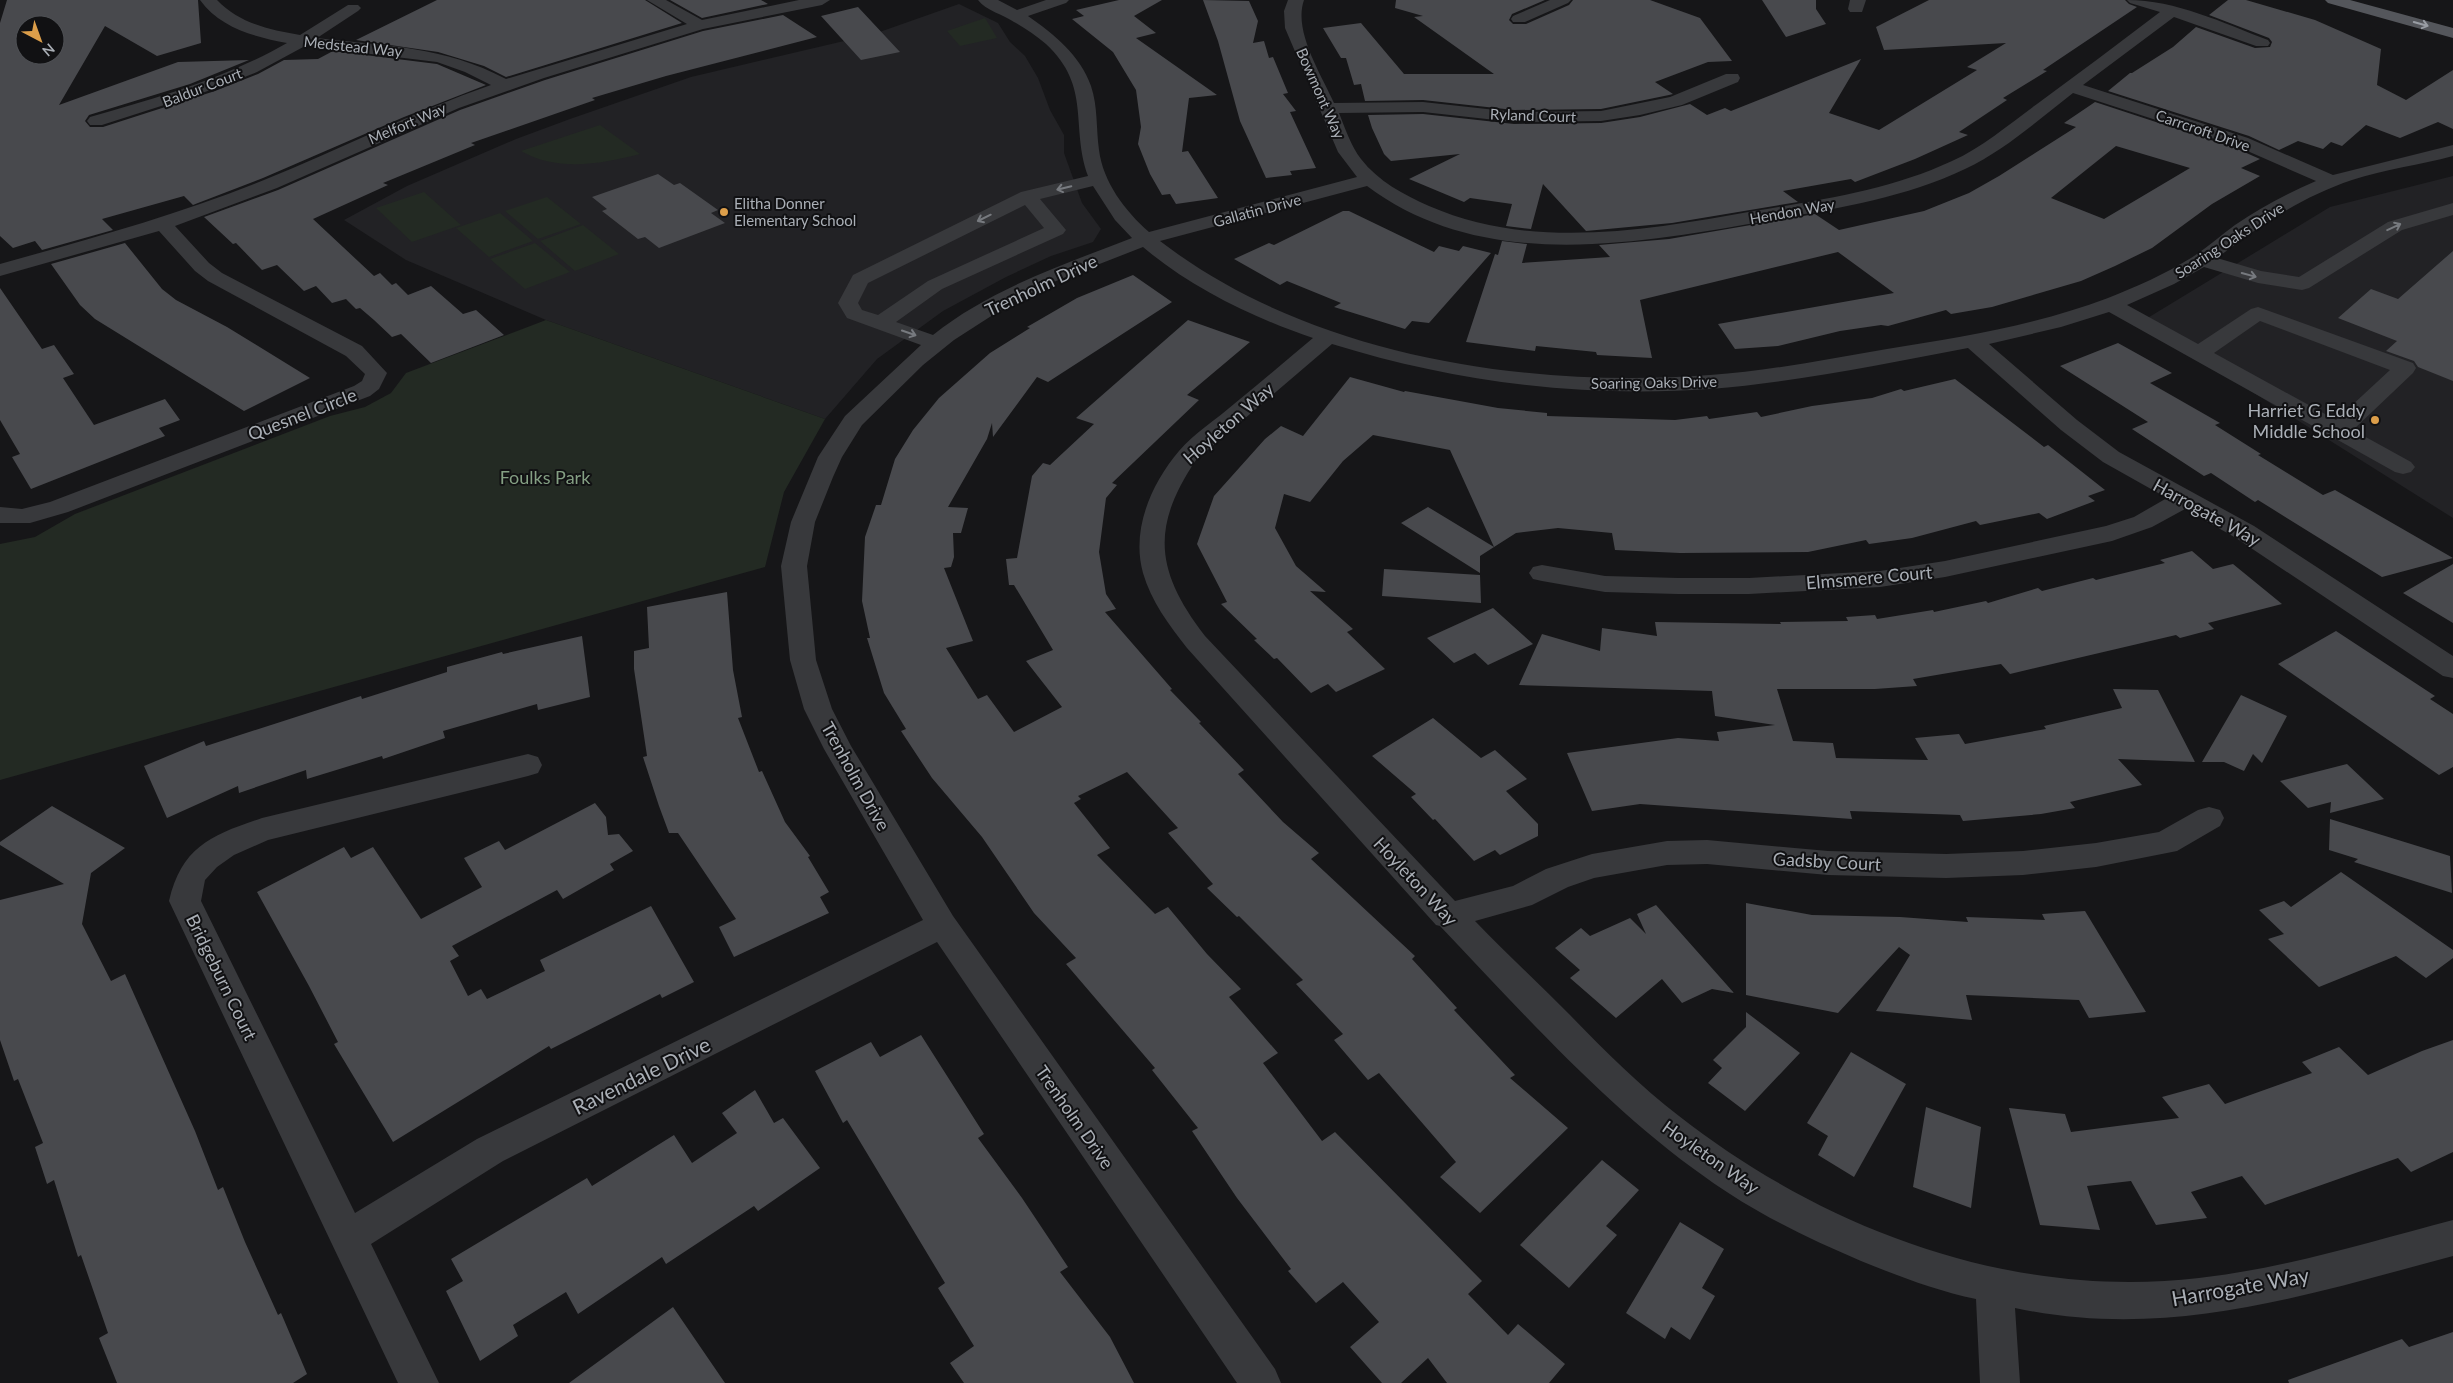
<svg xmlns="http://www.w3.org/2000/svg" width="2453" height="1383" font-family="Lato,sans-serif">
<rect width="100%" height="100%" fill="#161618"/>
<path fill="#222225" d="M959 4 998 23 1010 42 1025 56 1038 78 1050 110 1064 135V153L1082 203 1101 229 1093 242 1051 256 1006 277 943 311 877 359 825 419 546 320 406 260 344 220 407 186 516 139 570 119 691 77 874 34Z
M2453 176V518L2141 322 2330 207Z"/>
<path fill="#232a23" d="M985 18 997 38 960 46 947 31Z
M600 125 640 154C602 164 557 172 521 151Z
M424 192 461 225 412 242 376 208Z
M547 197 581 224 538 239 505 211Z
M500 213 533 241 489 257 456 228Z
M583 225 619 254 575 271 540 241Z
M535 243 570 272 525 289 490 259Z
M546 320 825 419 784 492 765 567 0 780V544L35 537 75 514 330 416 365 407 391 393 406 373Z"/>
<path fill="#48494d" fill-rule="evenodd" d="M7 0H198L201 43 157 56 105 26 59 105 178 62 249 60 190 84 89 115 85 121 90 127H103L215 91 258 74 284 60 318 59 333 51 437 64 486 85 404 117 263 178 198 203 193 205 184 196 102 219 113 230 42 250 35 241 13 248 0 236V23ZM25 25H55V55H25Z
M437 0H645L682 23 506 77 484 66 438 52 356 40Z
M670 0H761L768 4 702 18Z
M1119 0H1162L1134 16 1156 33 1136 38 1217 95 1189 98 1182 152 1188 151 1218 198 1176 204 1170 194 1162 195 1150 174 1138 144 1141 127 1136 90 1113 52 1072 19 1084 16 1076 10Z
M1203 0 1249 1 1258 21 1253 43 1264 41 1269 58 1273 57 1288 93 1283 94 1296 111 1290 112 1316 168 1290 171 1292 175 1266 178 1240 121 1218 41Z
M1396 0H1545L1512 14 1509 20 1513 24H1526L1569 5 1573 0H1650L1700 18 1732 61 1708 62 1655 82 1673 94 1669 95 1601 109 1514 110 1423 100 1365 101 1361 84 1354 85 1346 58H1341L1323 28 1361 23 1404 74H1494L1414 17 1423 16 1395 8Z
M1762 0H1816V9L1826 24 1786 37Z
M1929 0H2125L2129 4 2137 7 2043 70 2047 71 2003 98 2007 100 1959 132 1968 135 1915 159 1855 182 1851 179 1783 191 1798 202 1672 223 1586 231 1543 184 1531 229 1506 226 1512 204 1470 198 1464 202 1409 179 1460 154 1391 161 1384 154 1372 128 1368 115 1423 114 1514 124 1601 123 1640 117 1690 104 1707 115 1725 108 1731 111 1861 59 1829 113 1879 130 1977 70 1967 67 2006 43 1884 50 1876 27Z
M2228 0H2246L2315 20 2381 49 2377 85 2406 100 2453 70V129L2438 122 2400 138 2366 125 2342 146 2331 142 2323 149 2298 141 2279 150 2249 136 2108 91 2130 73H2132L2173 47 2196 27 2255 48 2270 47 2272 42 2269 38 2209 15Z
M858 7 900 52 861 60 821 16Z
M783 15 817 37 666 76 592 98 595 100 471 143 475 145 383 183 388 185 313 219 374 276 380 273 392 285 396 283 408 295 431 286 463 314 476 310 504 335 431 363 401 334 392 337 374 320 360 308 356 309 346 299 332 303 316 286 304 291 277 265 262 270 236 243 233 244 204 217 278 190 460 110 545 80 703 31Z
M2095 102 2235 148 2260 159 2241 168 2260 176 2212 204 2152 248 2115 266 2081 281 1992 307 1951 314 1946 310 1888 326 1881 325 1840 331 1778 346 1735 349 1718 324 1894 293 1838 252 1640 300 1652 358 1597 355 1596 352 1536 346 1535 351 1466 342 1495 254 1498 255 1502 241 1527 244 1522 263 1610 257 1599 245 1669 239 1815 214 1839 230 1924 211 1969 193 1999 176 2076 127 2064 123ZM2116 146 2190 168 2104 219 2051 198Z
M658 174 674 185 680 183 718 210 711 213 725 223 659 248 645 237 638 239 602 211 607 209 592 197Z
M1343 211H1349L1434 252 1439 246 1459 251 1463 246 1491 253 1429 323 1412 321 1405 329 1334 307 1341 303 1287 281 1280 285 1234 259 1269 243 1274 245Z
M125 243 162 289 176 300 227 327 310 378 244 411 95 319 80 305 51 264Z
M2453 251V381L2418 367 2414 361 2386 351 2397 341 2338 318 2371 289 2398 299Z
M1133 275 1172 302 1048 382 1037 377 993 437 992 423 987 439 948 507 968 508 961 533H953L954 557 951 567 944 568 973 641 946 648 978 699 987 695 1014 732 1062 707 1026 661 1053 650 1014 585H1009L1006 559 1017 558 1032 476 1043 463 1050 465 1094 424 1076 418 1188 320 1250 342 1187 395 1199 400 1112 483 1117 485 1106 498 1099 552 1106 594 1116 609 1105 612 1172 689 1170 690 1201 722 1199 723 1244 770 1238 774 1283 822 1319 853 1311 859 1415 956 1412 959 1457 1008 1454 1010 1515 1075 1510 1078 1568 1128 1480 1213 1440 1177 1456 1162 1379 1073 1368 1080 1334 1040 1343 1034 1296 984 1303 980 1239 916 1237 917 1207 888 1213 884 1168 833 1178 828 1127 772 1078 796 1081 799 1074 803 1110 848 1097 855 1155 914 1168 907 1207 954 1241 989 1229 997 1278 1053 1263 1063 1322 1141 1335 1132 1482 1281 1468 1294 1508 1335 1518 1324 1565 1364 1549 1383H1447L1428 1358 1401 1383H1382L1350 1347 1379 1322 1343 1282 1316 1303 1288 1271 1291 1269 1237 1198 1192 1131 1198 1128 1152 1070 1155 1068 1066 964 1076 958 1034 913 982 837 932 778 901 731 906 729 884 693 867 638H870L862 601 865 537 876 505H881L895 459 913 430 939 398 990 353 1030 328 1027 327 1077 298Z
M0 288 42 349 54 345 74 374 63 378 94 425 165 399 180 420 159 428 165 436 31 489 12 457 20 454 0 420Z
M2118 343 2172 373 2150 383 2220 423 2215 425 2261 454 2258 455 2323 495 2335 490 2453 558 2382 577 2258 500 2255 502 2211 473 2204 476 2132 429 2148 422 2060 366Z
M1350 377 1404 392 1405 391 1498 408 1547 413V416L1675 420 1707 416 1709 419 1757 412 1761 417 1812 406 1872 398 1901 389 1904 391 1955 379 2044 447 2048 445 2105 490 2088 496 2095 501 2047 519 2039 513 1980 525 1976 521 1912 538 1869 544 1866 540 1808 552 1680 553 1615 550 1612 533 1558 528 1516 533 1494 547 1450 450 1373 435 1343 461 1310 502 1284 494 1275 528 1296 566 1326 592 1310 591 1353 629 1347 632 1385 669 1336 692 1328 684 1311 693 1277 658 1274 659 1254 640 1257 639 1221 604 1227 602 1197 544 1214 496 1265 439 1281 426 1303 436Z
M1428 507 1494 547 1480 556V573L1401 523Z
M2192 551 2213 569 2233 564 2282 604 2208 623 2214 629 2180 638 2176 635 2010 674 2001 664 1913 679 1917 686 1875 689H1777L1793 741 1833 743 1836 758 1928 760 1915 738 1959 734 1965 744 2046 729 2044 726 2122 708 2113 689 2158 690 2195 762 2118 759 2142 785 2070 802 2075 808 2041 814 1963 821 1960 815 1850 811 1852 819 1640 804 1592 811 1567 753 1678 738 1719 741 1717 732 1775 725 1715 716 1712 691 1519 685 1542 634 1600 651 1602 628 1657 636 1655 622 1781 624 1780 622 1848 621 1846 617 1875 615 1877 619 1933 610 1934 612 1986 601 1988 603 2038 588 2042 591 2093 578 2096 580 2165 563 2160 560Z
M2453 564V623L2403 593Z
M1384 569 1480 575 1481 603 1382 596Z
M727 592 733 670 742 717 738 718 759 772 762 771 785 822 810 856 808 857 829 892 820 897 829 913 734 957 719 927 736 919 678 833H669L659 806 643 757 647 756 634 669V651L649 648 647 607Z
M1493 608 1533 644 1488 665 1475 653 1454 663 1427 638Z
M2336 631 2435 696 2430 699 2453 714V767L2439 775 2278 664Z
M582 636 590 697 538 710 537 704 443 731 445 738 383 759 382 756 307 779 306 770 239 793 238 786 167 818 144 766 204 741 206 746 361 696 362 699 447 672V667L502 652 503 654Z
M2241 695 2287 716 2262 763 2253 754 2244 771 2224 762H2202Z
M1433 718 1481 758 1495 750 1527 779 1506 791 1538 824V836L1500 855 1495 850 1474 861 1435 819 1433 820 1411 797 1416 794 1372 756Z
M2347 764 2384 799 2330 813 2331 802 2308 808 2280 781Z
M595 803 606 817 608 835 619 834 633 851 610 864 614 870 563 899 557 890 452 946 459 956 450 961 468 996 481 989 487 999 545 971 540 960 651 906 694 982 662 998 660 994 551 1049 549 1046 393 1142 334 1044 338 1042 309 986 257 892 344 847 351 858 373 847 421 919 482 887 464 858 499 841 505 850Z
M52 806 125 848 91 873 82 924 111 981 125 974 195 1131 218 1190 223 1187 245 1242 278 1315 281 1313 307 1374 293 1383H117L99 1338 108 1333 81 1255 78 1257 54 1180 47 1184 35 1147 43 1143 18 1079 14 1081 0 1040V900L64 884 0 845V842Z
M2330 819 2450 856 2452 893 2354 862 2358 859 2329 850Z
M2341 872 2453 950V958L2426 978 2396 956 2319 987 2268 939 2284 934 2259 910 2284 901 2291 907Z
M1746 903 1812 915 1900 917 1968 922 1966 917 2045 920 2042 914 2085 911 2146 1012 2089 1018 2079 1000 1966 995 1972 1020 1876 1011 1910 955 1899 947 1838 1013 1746 995Z
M1656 905 1734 993 1712 989 1682 1003 1662 979 1616 1018 1570 978 1580 970 1555 948 1581 928 1590 936 1630 918 1646 934 1637 914Z
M1746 1012 1800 1053 1745 1111 1708 1083 1722 1068 1713 1060 1746 1027Z
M921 1035 984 1134 978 1138 1022 1198 1068 1267 1060 1272 1110 1337 1134 1383H964L950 1363 974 1346 938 1288 945 1283 847 1120 843 1123 815 1071 871 1042 880 1057Z
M2453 1040V1152L2411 1172 2398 1158 2265 1205 2242 1176 2191 1192 2207 1218 2156 1225 2131 1181 2087 1186 2100 1230 2040 1225 2009 1108 2065 1114 2071 1132 2179 1118 2162 1097 2209 1084 2225 1104 2312 1073 2302 1062 2339 1047 2368 1075 2422 1051Z
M1851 1052 1906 1084 1854 1177 1818 1155 1828 1136 1807 1123Z
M755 1090 774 1123 783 1118 820 1168 758 1211 754 1206 666 1264 662 1257 578 1314 566 1292 513 1325 518 1336 480 1361 446 1291 463 1281 451 1259 587 1178 592 1186 674 1135 692 1163 737 1133 722 1113Z
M1926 1107 1981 1127 1971 1208 1913 1187Z
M1602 1160 1639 1190 1606 1226 1617 1235 1569 1288 1520 1245Z
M1680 1222 1724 1249 1702 1288 1715 1296 1690 1340 1671 1327 1665 1339 1626 1313Z
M673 1307 725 1383H569Z
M2453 1332V1383H2289L2288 1380 2402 1339 2409 1347Z"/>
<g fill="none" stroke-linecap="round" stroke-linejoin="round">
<path fill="#38393c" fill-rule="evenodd" d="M200 0H217C239 23 269 30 300 35L348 5H358L361 8 358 11 317 38C386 46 444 46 506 79L687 24 647 0H666L702 20 799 0H830L822 5 703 29 544 78 459 108 277 188 175 226 209 263 222 273 362 346 387 373 379 389 370 396 68 512 30 523H0V507L22 509 50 502 354 386 362 381 365 374 346 356 208 281 195 271 159 231 0 276V264C89 239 178 215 264 180 340 149 413 112 491 85L465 72 437 62 305 46 257 72 214 89 102 125H90L87 121 90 117C157 98 226 78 287 43 255 37 220 28 200 0Z
M978 0H998L1017 10 1046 0H1069L1066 3 1028 16C1054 34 1080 55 1091 86 1098 107 1096 128 1099 150 1103 182 1125 211 1149 232L1357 177 1338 152 1285 28 1284 11 1288 0H1304C1293 31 1321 74 1334 103L1423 102 1514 112 1601 111 1670 97 1726 74H1738L1740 78 1738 82 1682 105 1640 115 1601 121 1514 122 1423 112 1339 113C1345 128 1351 146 1361 159 1378 181 1404 195 1429 206 1533 251 1647 230 1754 211 1821 200 1890 190 1952 161 1983 147 2009 124 2037 104 2078 74 2119 43 2160 12L2130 3 2127 0C2176 0 2223 23 2268 40L2270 43 2268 46H2256L2174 17 2083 85 2248 138 2333 175 2453 145V156C2420 165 2385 169 2352 180 2301 197 2259 226 2217 258L2261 271 2299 277 2388 222 2453 203V215L2402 230 2309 288 2302 290 2258 283 2204 267 2174 284 2127 305 2198 344 2251 309 2258 307 2413 363 2416 368 2413 373 2353 430 2411 462 2415 467 2411 472 2403 474 2395 472 2109 312 2061 327 1989 344 2077 420 2119 452 2254 526 2453 656V678L2443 676 2236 538 2185 509 2152 527 2112 541 1945 577 1880 587 1749 594H1678L1605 592 1542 581 1533 579 1529 573 1533 567 1542 565 1605 576 1678 578H1749L1880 571 1945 561 2106 526 2134 517 2167 498 2103 462 2061 430 1968 348C1883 364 1797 382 1710 389 1582 398 1454 382 1332 344L1196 460C1150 528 1156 572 1205 636L1455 901 1513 886 1546 869 1592 854 1667 841 1707 840 1828 851 1946 854 2023 851 2096 843 2159 832 2198 810 2209 807 2220 810 2224 818 2220 826 2177 851 2096 867 2023 875 1946 878 1828 875 1707 864 1667 865 1594 878 1568 887 1532 905 1475 921C1506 953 1538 983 1569 1014 1604 1050 1640 1086 1679 1116 1825 1230 2012 1300 2199 1278 2286 1268 2369 1242 2453 1220V1256C2306 1295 2169 1341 2015 1308L2020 1383H1980L1976 1299C1937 1291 1898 1276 1861 1261 1807 1238 1753 1212 1705 1177 1607 1108 1523 1013 1440 926L1436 925 1187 648C1169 625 1151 601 1143 573 1131 530 1151 484 1179 451 1194 433 1217 419 1234 404 1261 382 1287 360 1313 338 1254 318 1191 288 1143 247L1056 281 1013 302 954 340 923 365 862 425 842 457 833 477 815 522 807 566 816 660 832 709 851 746 953 916 1275 1369 1281 1383H1237L937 942 503 1161 371 1244 439 1383H398L169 901C182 846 212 835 262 818L528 754 538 757 542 765 538 773 528 776 268 840 234 855 217 867 205 880 201 901 355 1213 477 1139 923 920 824 749 804 709 790 660 781 566 791 522 818 457 845 416 921 345 847 318 838 303 853 275 1021 192 1088 176C1070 126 1092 87 1046 44 1036 36 1025 28 1014 22 1004 15 985 10 978 0ZM2073 93 2236 146 2316 181C2288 193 2261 207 2235 225 2220 236 2207 248 2191 258 2165 274 2136 287 2108 298 2037 325 1961 337 1887 349 1828 359 1769 371 1710 375 1527 389 1309 356 1160 241L1367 186C1484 274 1639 243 1772 220 1837 208 1905 198 1965 169 2005 150 2038 120 2073 93ZM1093 186 1115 220 1132 238C1065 264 990 289 933 335L896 322 942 289 1063 234 1066 230 1040 199ZM1025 205 1044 228 928 281 878 315 862 310 858 303 868 283ZM2260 321 2390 370 2336 420 2214 353Z
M1550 0H1571L1568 3 1525 22H1513L1511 19 1513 16Z
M1850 0H1866L1862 12H1850L1848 9Z"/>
<path fill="#54565b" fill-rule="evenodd" d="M2325 0H2350L2453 28V38L2328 3Z"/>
</g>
<defs><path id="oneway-shaft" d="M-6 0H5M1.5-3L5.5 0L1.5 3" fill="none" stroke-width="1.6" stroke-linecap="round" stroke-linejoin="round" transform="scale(1.25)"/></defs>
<use stroke="#999da4" href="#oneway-shaft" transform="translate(2421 24) rotate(16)"/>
<g stroke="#777a7f">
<use href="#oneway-shaft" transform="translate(1064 188) rotate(167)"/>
<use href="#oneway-shaft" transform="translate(984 218) rotate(154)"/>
<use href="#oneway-shaft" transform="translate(2394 227) rotate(-25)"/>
<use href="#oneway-shaft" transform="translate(2249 275) rotate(15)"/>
<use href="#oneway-shaft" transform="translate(909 333) rotate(19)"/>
</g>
<g fill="#dc9e4a" stroke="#111113" stroke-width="2">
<circle cx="724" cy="212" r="5"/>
<circle cx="2375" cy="420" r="5"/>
</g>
<g text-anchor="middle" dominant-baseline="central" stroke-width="4" stroke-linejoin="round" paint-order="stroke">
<g font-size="15" fill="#aaafb6" stroke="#111113">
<text transform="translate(353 46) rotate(6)">Medstead Way</text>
<text transform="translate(202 87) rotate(-21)">Baldur Court</text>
<text transform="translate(1321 93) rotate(66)">Bowmont Way</text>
<text transform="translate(1533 115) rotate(2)">Ryland Court</text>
<text transform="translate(407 123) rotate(-23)">Melfort Way</text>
<text transform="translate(2203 130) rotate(19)">Carrcroft Drive</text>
<text transform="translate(1257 210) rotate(-15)">Gallatin Drive</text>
<text transform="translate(1792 211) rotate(-10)">Hendon Way</text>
<text transform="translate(2229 240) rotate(-33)">Soaring Oaks Drive</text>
<text transform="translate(1654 382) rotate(-1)">Soaring Oaks Drive</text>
</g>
<g font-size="15" fill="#aaafb6" stroke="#111113" text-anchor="start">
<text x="734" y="203">Elitha Donner<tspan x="734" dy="17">Elementary School</tspan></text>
</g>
<g font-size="18" fill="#aaafb6" stroke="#111113">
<text transform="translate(1041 285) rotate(-25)">Trenholm Drive</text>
<text transform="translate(302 414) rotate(-21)">Quesnel Circle</text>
<text transform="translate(1228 423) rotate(-41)">Hoyleton Way</text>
<text transform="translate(2207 512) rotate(29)">Harrogate Way</text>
<text transform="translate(1869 577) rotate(-5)">Elmsmere Court</text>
<text transform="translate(856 776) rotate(61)">Trenholm Drive</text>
<text transform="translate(1827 861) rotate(3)">Gadsby Court</text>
<text transform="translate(1416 881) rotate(47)">Hoyleton Way</text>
<text transform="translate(222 977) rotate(64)">Bridgeburn Court</text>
<text transform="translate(1075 1117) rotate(55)">Trenholm Drive</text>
<text transform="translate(1711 1157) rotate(35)">Hoyleton Way</text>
</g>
<g font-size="18" fill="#aaafb6" stroke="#111113" text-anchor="end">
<text x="2365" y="410">Harriet G Eddy<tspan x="2365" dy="21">Middle School</tspan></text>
</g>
<g font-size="18" fill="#849f83" stroke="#111113">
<text x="545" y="477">Foulks Park</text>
</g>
<g font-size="21" fill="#aaafb6" stroke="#111113">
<text transform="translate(641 1075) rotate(-26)">Ravendale Drive</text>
<text transform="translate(2240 1286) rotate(-10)">Harrogate Way</text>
</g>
</g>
<g transform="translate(40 40) rotate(139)"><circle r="24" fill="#111113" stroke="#4e5054"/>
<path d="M0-4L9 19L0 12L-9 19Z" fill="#dc9e4a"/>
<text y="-8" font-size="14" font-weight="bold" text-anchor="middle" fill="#aaafb6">N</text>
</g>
</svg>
